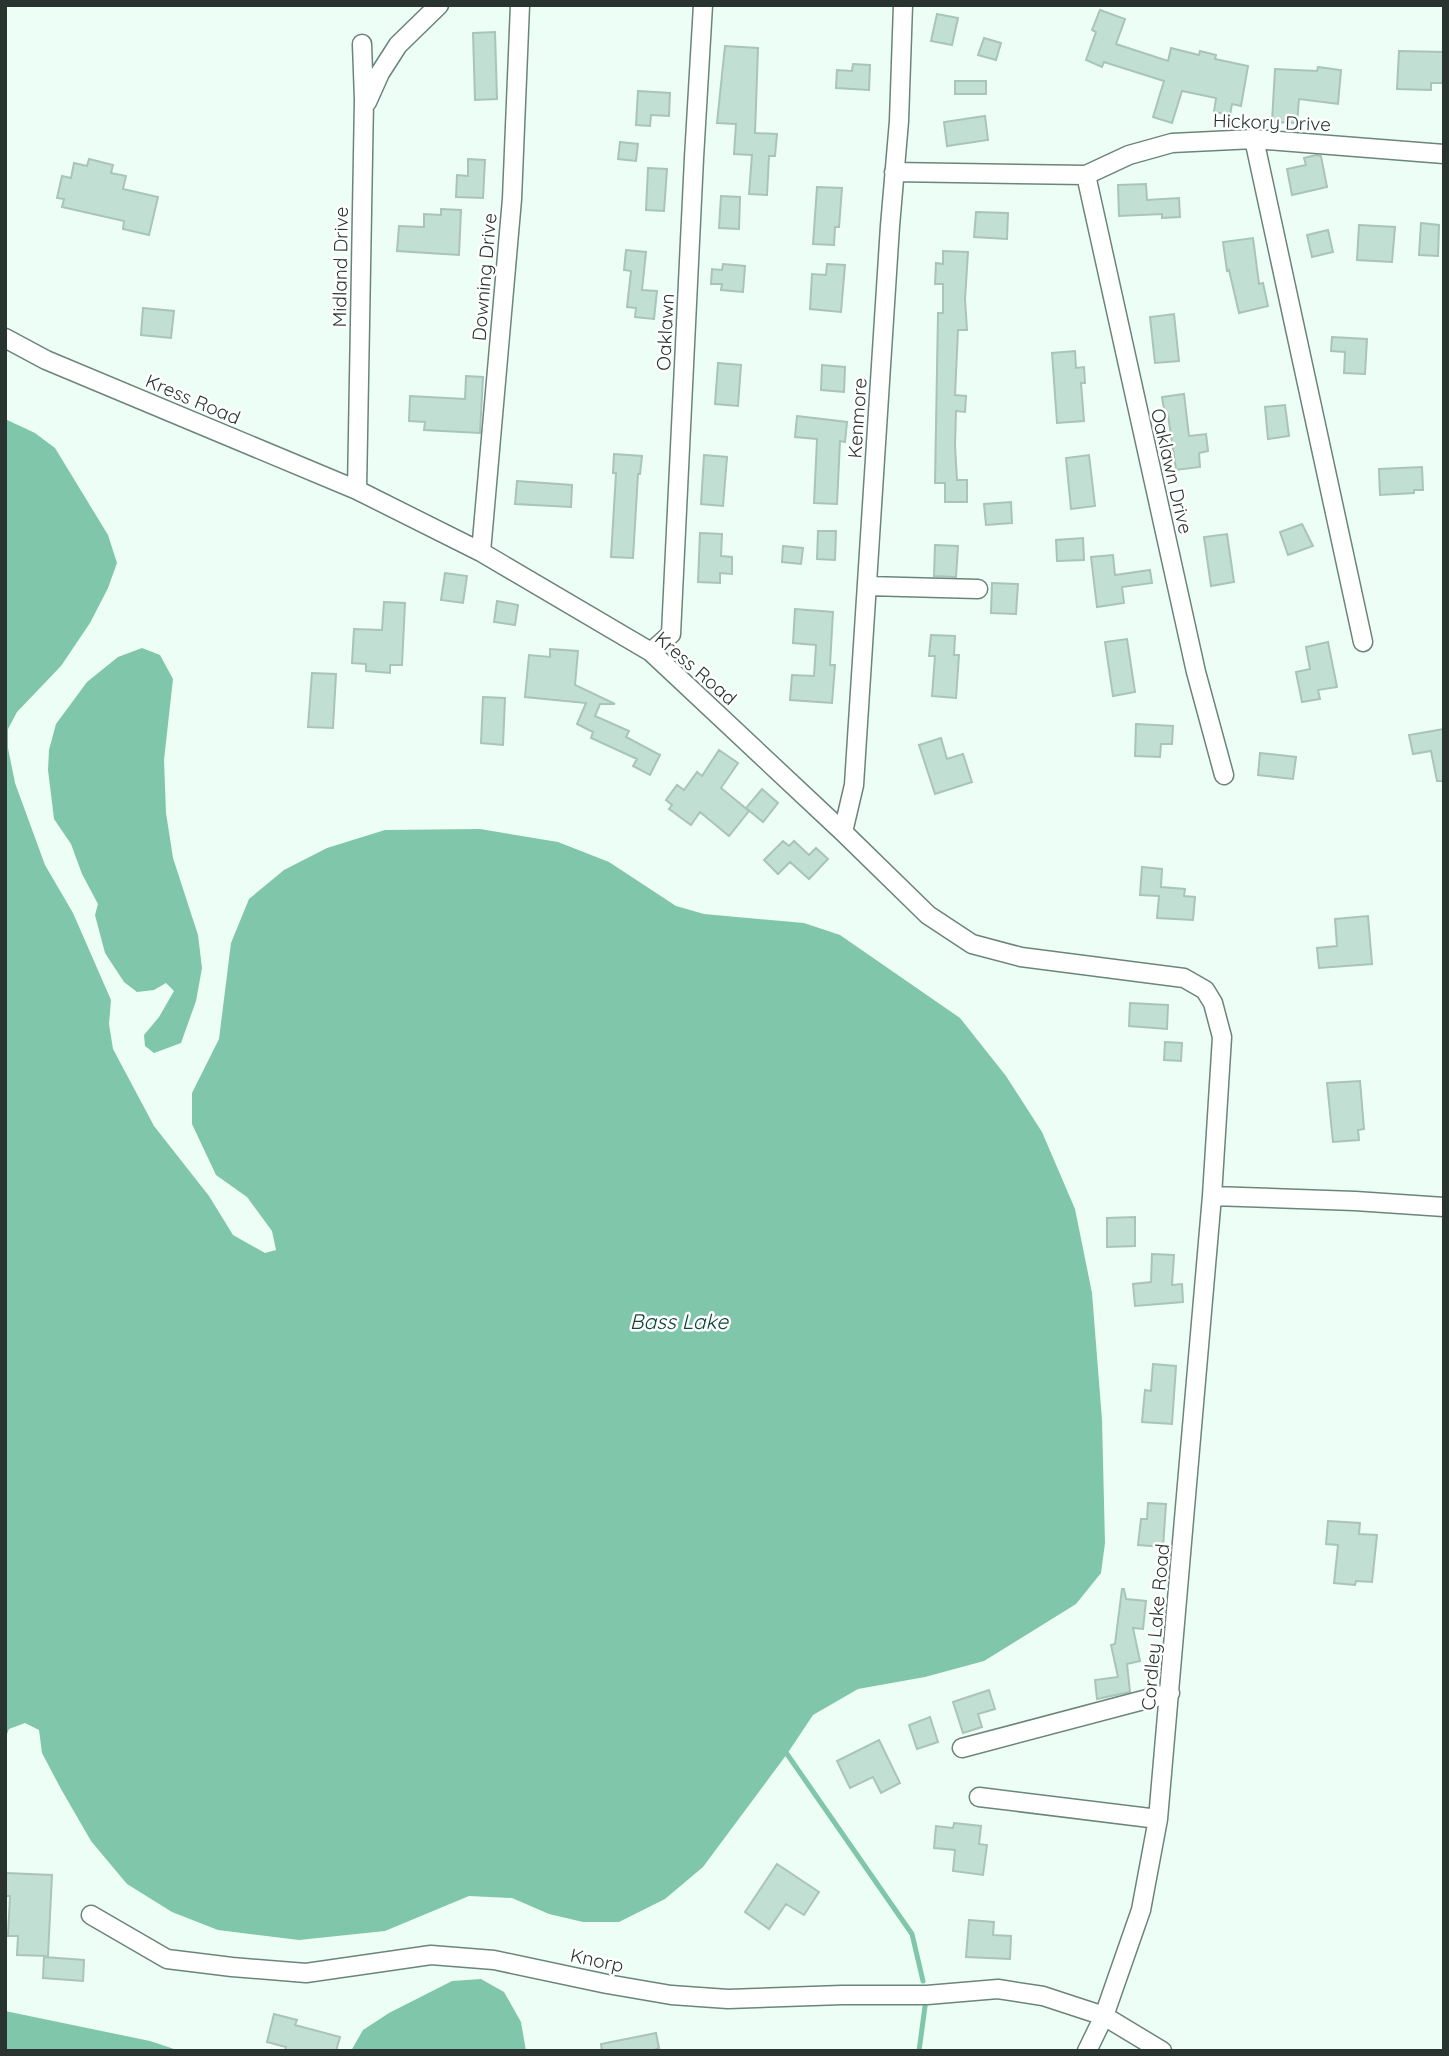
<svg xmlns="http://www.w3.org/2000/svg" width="1449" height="2056" font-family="Quicksand,sans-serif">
<rect width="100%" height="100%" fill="#edfef6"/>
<path fill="#80c6ab" d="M5 419 35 433 55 448 108 535 117 563 108 588 90 623 61 666 17 712 8 729V748L15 783 45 865 73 913 111 1000 109 1024 113 1049 154 1126 209 1196 233 1235 265 1253 276 1250 272 1231 247 1197 216 1175 192 1124V1093L219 1039 231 943 249 899 284 870 327 848 385 830 480 829 558 842 609 862 676 906 704 914 804 923 840 935 960 1018 1006 1076 1042 1132 1075 1209 1092 1293 1102 1420 1105 1543 1101 1573 1076 1604 984 1661 925 1677 858 1689 813 1715 787 1754 703 1867 665 1899 619 1922H583L549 1914 512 1898 469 1896 385 1931 299 1940 218 1930 172 1912 127 1884 91 1841 61 1789 42 1753 39 1730 25 1723 9 1729 5 1739Z
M142 648 160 655 173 679 164 760 166 813 173 858 198 935 202 968 196 1001 181 1043 154 1053 145 1046 144 1035 159 1017 174 991 166 983 154 990 137 992 124 982 105 953 95 915 98 904 82 874 71 844 54 819 48 770 49 750 56 724 87 682 118 657Z
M481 1979 504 1992 521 2022 526 2051H351L363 2030 389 2013 452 1981Z
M5 2011 150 2041 180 2051H5Z"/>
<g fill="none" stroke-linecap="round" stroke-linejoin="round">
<path stroke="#80c6ab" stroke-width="5" d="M781 1752 787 1754 912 1934 923 1981
M919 2051 926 1999"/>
</g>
<path fill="#c2dfd3" stroke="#a9c4b9" stroke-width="2" d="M1100 10 1125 19 1116 44 1168 61 1171 48 1199 55 1200 51 1216 55 1215 59 1248 66 1241 106 1232 104 1230 115 1214 112 1216 98 1182 91 1172 123 1153 117 1164 81 1104 62 1102 67 1086 60 1096 32 1092 30Z
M937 14 958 18 952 45 931 41Z
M495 32 497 99 475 100 473 33Z
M984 38 1001 43 996 60 978 55Z
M725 46 758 48 755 133 777 134 775 156H769L767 195 749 194 752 155 734 154 736 124 717 123Z
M1399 51 1444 52V83H1431V90L1397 89Z
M853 64 870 65 869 90 836 88 837 70 852 71Z
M1318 67 1341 70 1338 104 1299 99 1297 123 1272 122 1275 69 1317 71Z
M955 81H986V94H955Z
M638 91 670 93 669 116 651 115 650 126 636 125Z
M985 116 988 140 947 146 944 122Z
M620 142 638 144 636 161 618 159Z
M1316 155 1321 156 1327 187 1292 195 1287 169 1306 165 1304 158Z
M89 159 113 165 111 173 126 176 123 189 158 197 149 235 123 229 124 221 62 207 64 199 57 198 62 176 71 178 74 163 87 166Z
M468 159 485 160 483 198 456 197 457 175 468 176Z
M648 168 667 169 664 211 646 210Z
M1146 184 1147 200 1179 198 1180 217 1162 218V214L1119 216 1118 185Z
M817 187 842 188 839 227H835L834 245 813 244Z
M721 196 740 197 739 229 719 228Z
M441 209 461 210 459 255 397 251 399 226 424 227V214L441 215Z
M976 212 1008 213 1007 239 974 237Z
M1421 223 1439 225 1438 256 1419 255Z
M1359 225 1395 227 1392 262 1357 260Z
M1328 230 1333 252 1312 257 1307 235Z
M1253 238 1259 284 1263 283 1268 306 1239 313 1229 270 1227 271 1223 242Z
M626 250 646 252 642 290 657 291 654 319 635 317 636 308 627 307 631 271 624 270Z
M943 251 968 252 965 299 967 330H958L955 395 966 396 965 412 956 411 955 446 957 480H967V502H945V483H935L938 313H943V284H935L936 263 943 264Z
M723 264 745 266 743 292 721 290 722 284H711L712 269 722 270Z
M827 264 845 265 841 312 810 309 812 274 826 275Z
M143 308 174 311 171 338 141 335Z
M1174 314 1179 361 1155 363 1150 317Z
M1332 337 1367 339 1365 374 1344 373 1345 352 1331 351Z
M1075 351 1076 368 1084 367 1085 383H1081L1084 421 1057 423 1052 353Z
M718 363 741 365 738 406 715 404Z
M822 365 845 367 844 392 821 390Z
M466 376 483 377 480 433 424 430 425 422 409 421 410 396 465 399Z
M1184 394 1189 436 1206 434 1208 451 1199 453 1200 467 1176 470 1168 415H1165L1162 397Z
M1285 405 1289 436 1268 439 1265 407Z
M797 416 847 422 845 442 840 441 837 504 814 503 817 439 795 437Z
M614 454 642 456 640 474H638L633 558 611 557 616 473H613Z
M704 455 727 457 723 506 701 504Z
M1089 455 1095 506 1071 509 1066 458Z
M1422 467 1423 490H1414V493L1380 495 1379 469Z
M517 481 572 485 571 507 515 504Z
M1011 502 1012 523 986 525 984 504Z
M1302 524 1313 546 1288 555 1280 532Z
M818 531H836L835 560 817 559Z
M700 533 722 534 721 556 732 557V574L720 573V583L698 582Z
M1227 534 1234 582 1211 586 1204 537Z
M1083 538 1084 560 1057 561 1056 540Z
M935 545 958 546 956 577 934 576Z
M783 546 803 548 801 564 782 562Z
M1113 555 1115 575 1150 570 1152 583 1122 587 1124 603 1097 607 1091 557Z
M445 573 467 576 463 603 441 600Z
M992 583 1018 584 1016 614 991 613Z
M497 601 518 605 515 625 494 622Z
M384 602 405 603 402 665H390V673L366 671V664L352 663 354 629 382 630Z
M795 609 833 612 830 665H835L832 703 790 700 792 675 814 676 816 645 793 643Z
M931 635 955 636 954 655H959L956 698 932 696 935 656H929Z
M1127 639 1135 692 1113 696 1105 642Z
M1328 642 1337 687 1318 690 1320 699 1302 702 1296 672 1310 669 1306 647Z
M550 649 578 651 575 685 615 704H600L595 716 629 731 626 737 660 755 650 775 633 766 637 759 591 738 593 732 577 724 586 703 525 697 529 655 550 657Z
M312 673 336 674 333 728 308 727Z
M483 697 505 698 503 745 481 743Z
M1136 724 1173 726 1172 744H1161L1160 757 1135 756Z
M1444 729V781H1437L1431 751 1413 754 1409 735Z
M941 738 947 759 963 754 972 782 935 794 919 745Z
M719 750 738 763 721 788 749 811 729 836 700 812 691 825 669 809 672 805 666 800 677 785 684 790 697 772 702 776Z
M1260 753 1296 757 1293 779 1258 775Z
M762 789 778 803 763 822 746 808Z
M783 841 789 846 794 841 809 855 816 848 828 859 809 879 790 862 778 874 764 860Z
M1142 867 1162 869 1161 887 1185 889 1184 896 1195 897 1193 920 1157 918 1159 896 1140 895Z
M1368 916 1372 964 1319 968 1317 948 1337 946 1335 919Z
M1130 1003 1168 1005 1167 1029 1129 1026Z
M1165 1042 1182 1043 1181 1061 1164 1060Z
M1360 1081 1364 1129 1358 1130 1359 1140 1333 1142 1327 1083Z
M1135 1217V1246L1107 1247V1218Z
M1152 1254 1174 1255 1172 1285 1182 1284 1183 1302 1135 1306 1133 1284 1151 1282Z
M1153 1364 1176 1366 1172 1424 1142 1422 1145 1390 1151 1391Z
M1148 1503 1166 1504 1163 1547 1138 1545 1141 1519H1147Z
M1328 1521 1360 1523 1359 1534 1377 1535 1372 1582 1356 1581 1355 1585 1334 1583 1338 1545 1326 1544Z
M1122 1589H1124L1126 1599 1146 1601 1143 1629 1133 1628 1140 1661 1127 1664 1130 1692 1097 1699 1095 1680 1118 1677 1111 1645 1115 1644Z
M989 1690 995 1709 978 1714 982 1727 963 1733 953 1702Z
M930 1717 938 1742 917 1749 909 1725Z
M879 1740 900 1783 881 1793 873 1777 850 1788 837 1761Z
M954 1823 981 1826 979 1844 987 1845 983 1875 953 1871 955 1850 934 1848 936 1826 953 1828Z
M777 1864 819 1892 804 1915 786 1904 769 1929 745 1912Z
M6 1873 52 1875 48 1956 17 1955 18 1936H8L10 1896H5Z
M969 1920 994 1922 993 1935 1011 1936 1010 1959 966 1957Z
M44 1957 84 1960 83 1981 43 1978Z
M274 2014 297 2020 295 2025 340 2037 336 2051H285L286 2047 267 2042Z
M656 2033 659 2048 652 2051H602L601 2044Z"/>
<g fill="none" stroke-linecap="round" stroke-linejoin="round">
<defs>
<path id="minor" d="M367 102 380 73 398 45 439 5
M1254 139 1363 642
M894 172 1086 175 1129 155 1172 143 1254 139 1444 154
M1086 175 1196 672 1224 775
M5 338 46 360 357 490 481 552 651 652 843 832 928 915 972 944 1021 957 1184 978 1205 990 1213 1003 1222 1037 1212 1196 1158 1819 1141 1910 1104 2016 1087 2051
M357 490 364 100 362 44
M481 552 512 199 520 5
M867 586 978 589
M651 652 671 634 694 158 703 5
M843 832 854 785 890 226 899 121 903 5
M1212 1196 1355 1201 1444 1207
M962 1748 1170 1693
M979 1797 1158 1819
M91 1915 167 1959 232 1967 306 1973 431 1955 494 1960 607 1984 671 1995 728 1999 842 1995H927L998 1989 1043 1996 1104 2016 1162 2051"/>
</defs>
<use href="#minor" stroke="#6b857a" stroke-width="21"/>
<use href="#minor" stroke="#fff" stroke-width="18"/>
</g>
<g text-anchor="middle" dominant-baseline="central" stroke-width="5" stroke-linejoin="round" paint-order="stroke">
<g font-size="19" fill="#293430" stroke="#fff">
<text transform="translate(1272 122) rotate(2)">Hickory Drive</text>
<text transform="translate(340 267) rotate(-89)">Midland Drive</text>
<text transform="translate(484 277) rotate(-85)">Downing Drive</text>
<text transform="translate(665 332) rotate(-87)">Oaklawn</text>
<text transform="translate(193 399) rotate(23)">Kress Road</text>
<text transform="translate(857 418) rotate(-86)">Kenmore</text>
<text transform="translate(1172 471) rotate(77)">Oaklawn Drive</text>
<text transform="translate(696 668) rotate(41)">Kress Road</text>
<text transform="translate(1155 1627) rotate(-85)">Cordley Lake Road</text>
<text transform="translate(597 1960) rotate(12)">Knorp</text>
</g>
<g font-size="21" font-style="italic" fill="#0b4736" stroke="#fff">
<text x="679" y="1321">Bass Lake</text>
</g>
</g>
<rect width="1449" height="2056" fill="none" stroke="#293430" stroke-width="14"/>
</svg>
